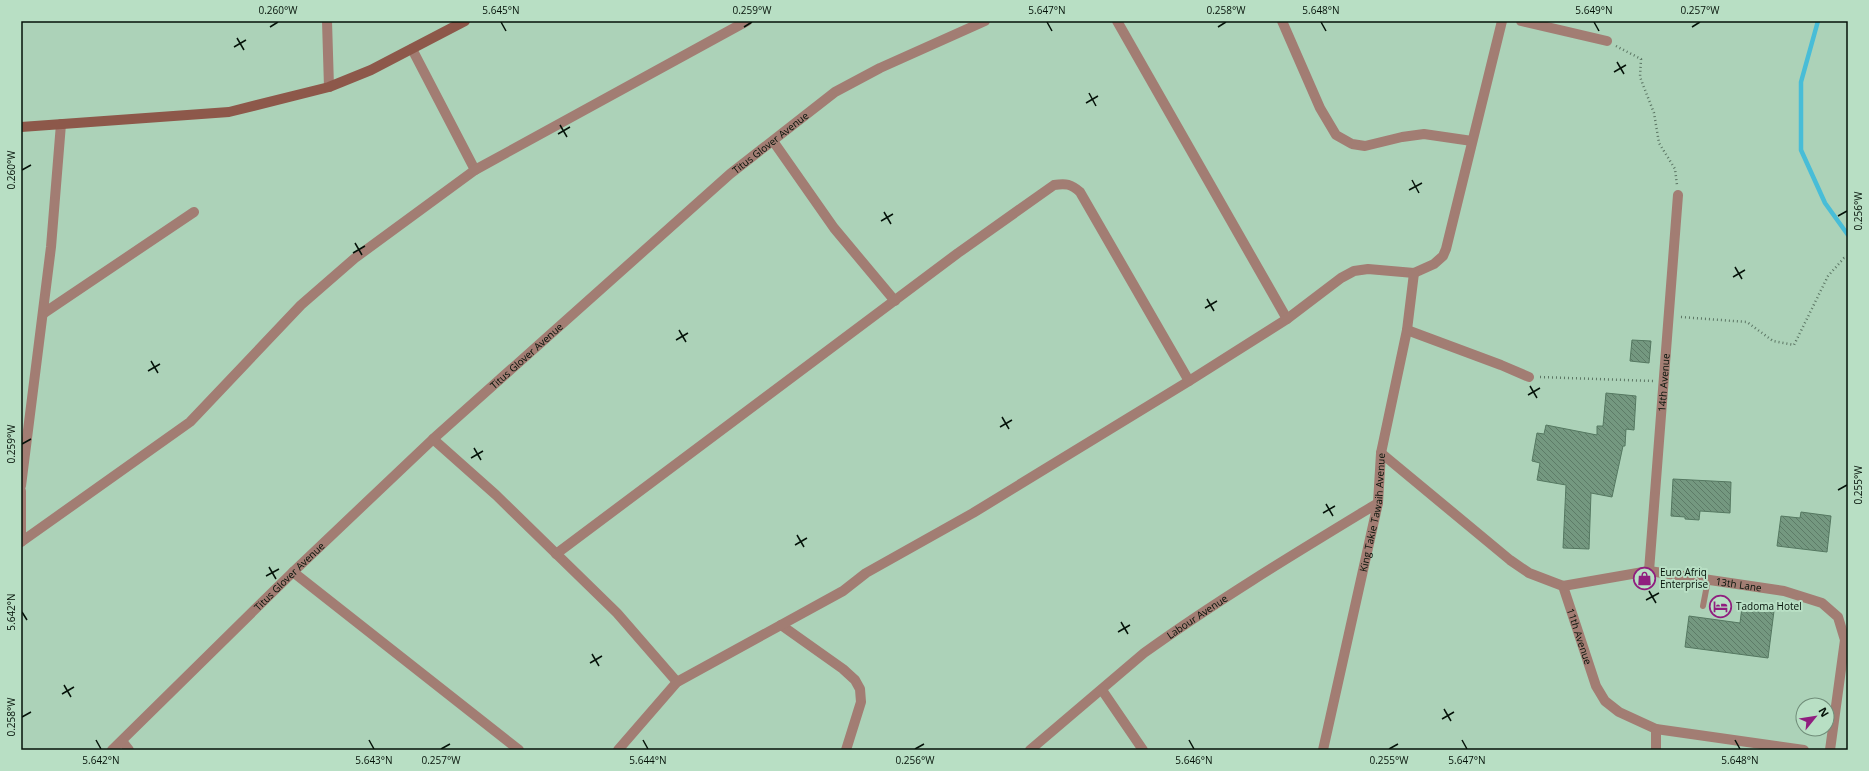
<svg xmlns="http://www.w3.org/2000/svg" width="1869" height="771" font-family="'Open Sans',sans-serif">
<defs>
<pattern id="building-back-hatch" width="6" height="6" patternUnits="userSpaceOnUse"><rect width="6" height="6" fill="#749880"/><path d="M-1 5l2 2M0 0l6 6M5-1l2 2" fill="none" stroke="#5d7b67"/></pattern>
</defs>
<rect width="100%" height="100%" fill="#acd2b8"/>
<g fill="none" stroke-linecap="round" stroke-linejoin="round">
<path stroke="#48bdd7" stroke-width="4.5" d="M1818 21 1801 82V150L1825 203 1848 235"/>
</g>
<path fill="url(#building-back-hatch)" stroke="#557861" d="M1632 340 1651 341 1649 363 1630 361Z
M1606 393 1636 396 1634 430 1626 429 1625 446H1623L1612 497 1591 493 1589 549 1563 548 1566 485 1537 480 1540 463 1532 461 1537 433 1544 434 1546 425 1597 435V426H1603Z
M1673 479 1731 482 1730 513 1700 511 1699 520 1685 519V517L1671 516Z
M1801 512 1831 516 1827 552 1777 546 1781 516 1800 518Z
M1742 607 1774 611 1768 658 1685 647 1689 616 1740 623Z"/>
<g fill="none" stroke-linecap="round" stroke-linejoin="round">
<path stroke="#5c7664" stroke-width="2.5" stroke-dasharray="1 3" stroke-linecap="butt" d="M1616 46 1641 59 1640 77 1654 113 1659 143 1675 169 1677 185
M1681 317 1747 322 1773 341 1794 345 1828 276 1844 258H1848
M1540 377 1653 381"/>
<path stroke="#a27d73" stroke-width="6" d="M1703 606 1708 580"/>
<g stroke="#a27d73" stroke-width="10">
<path d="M327 21 329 87"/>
<path d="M1117 21 1287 319"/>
<path d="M1282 21 1320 108 1336 135 1352 144 1365 146 1402 137 1424 134 1472 141"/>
<path d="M1521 21 1607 41"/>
<path d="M412 49 475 170"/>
<path d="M773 141 834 228 895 301"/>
<path d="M44 313 194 212"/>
<path d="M1407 330 1501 365 1529 377"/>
<path d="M433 439 496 495 617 613 677 682"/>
<path id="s1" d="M1381 453 1510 560 1529 573 1563 586 1596 686 1605 701 1619 712 1656 729 1804 750"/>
<path d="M21 486 51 247 61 124"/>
<path d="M21 491V542"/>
<path d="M21 542 190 422 301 305 355 258 475 170 747 21"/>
<path d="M556 554 958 253 1054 185C1066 183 1071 184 1080 192L1189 381"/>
<path id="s2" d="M1649 571 1678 195"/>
<path d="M293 572 519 750"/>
<path id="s3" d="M1563 586 1649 571 1784 591 1822 603 1838 617 1845 640 1830 750"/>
<path d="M781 625 843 669 855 680 860 689 861 702 846 750"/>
<path d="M1102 690 1143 750"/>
<path d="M122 741 129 750"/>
<path id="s4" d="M112 750 293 572 433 439 730 174 835 92 880 68 985 21"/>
<path d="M618 750 677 682 843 591 866 573 973 513 1189 381 1287 319 1341 278 1354 271 1368 269 1414 273 1434 264 1443 256 1446 249 1502 21"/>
<path id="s5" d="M1030 750 1144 653C1219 599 1299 551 1378 503"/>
<path id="s6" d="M1323 750 1378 503 1381 453 1407 330 1414 273"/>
<path d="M1656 750V729"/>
</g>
<path stroke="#8d584a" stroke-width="10" d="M21 127 229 112 329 87 371 70 465 21"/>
</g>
<path fill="none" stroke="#051209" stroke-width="1.5" d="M501 22 506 31M1047 22 1052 31M1321 22 1326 31M1594 22 1599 31M270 27 278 22M744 27 752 22M1218 27 1226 22M1692 27 1700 22M237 38 244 50M234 47 246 40M1617 62 1624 74M1614 72 1626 65M1089 93 1096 106M1086 103 1098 96M560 125 567 137M558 134 570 127M22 170 31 165M1412 180 1419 193M1409 190 1422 183M884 212 891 224M1838 216 1847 211M881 221 893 214M355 243 362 255M353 253 365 246M1735 267 1742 279M1733 277 1745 270M1207 299 1214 311M1205 308 1217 301M679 330 686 342M676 340 688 333M151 361 158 373M148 371 160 364M1530 386 1537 398M1528 395 1540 388M1002 417 1009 429M1000 427 1012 420M22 444 31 439M474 448 481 460M471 458 483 451M1838 490 1847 485M1326 504 1333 516M1323 513 1335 506M797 535 804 547M795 545 807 538M269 567 276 579M266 576 279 569M1649 591 1656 603M1646 600 1659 593M22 612 27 620M1121 622 1128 634M1118 632 1130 625M592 654 599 666M590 663 602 656M64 685 71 697M62 694 74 687M1444 709 1451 721M22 717 31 712M1442 719 1454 712M96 740 101 749M369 740 374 749M643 740 648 749M1189 740 1194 749M1462 740 1467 749M1735 740 1740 749M441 749 450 744M915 749 924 744M1389 749 1398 744"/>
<defs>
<symbol id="shop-ring" viewBox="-11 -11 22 22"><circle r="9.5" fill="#b8dfc4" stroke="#901e7f" stroke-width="1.5"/><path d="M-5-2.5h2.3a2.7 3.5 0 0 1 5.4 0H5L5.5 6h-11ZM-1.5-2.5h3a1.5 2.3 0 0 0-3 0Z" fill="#901e7f"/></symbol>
<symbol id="hotel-ring" viewBox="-11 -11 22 22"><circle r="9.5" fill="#b8dfc4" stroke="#901e7f" stroke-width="1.5"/><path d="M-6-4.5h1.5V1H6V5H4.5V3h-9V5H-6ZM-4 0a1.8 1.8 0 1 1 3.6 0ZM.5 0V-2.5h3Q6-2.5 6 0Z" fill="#901e7f"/></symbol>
</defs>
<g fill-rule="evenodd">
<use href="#shop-ring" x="1632" y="566" width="25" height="25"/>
<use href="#hotel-ring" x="1708" y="594" width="25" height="25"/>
</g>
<g text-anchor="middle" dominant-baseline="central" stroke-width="4" stroke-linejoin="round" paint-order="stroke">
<g font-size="10" fill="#051209" stroke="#b8dfc4">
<text stroke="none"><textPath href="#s4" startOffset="896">Titus Glover Avenue</textPath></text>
<text stroke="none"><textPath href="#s4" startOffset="572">Titus Glover Avenue</textPath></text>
<text stroke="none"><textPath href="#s2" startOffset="189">14th Avenue</textPath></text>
<text stroke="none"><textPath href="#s6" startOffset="243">King Takie Tawaih Avenue</textPath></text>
<text stroke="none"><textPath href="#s4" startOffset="248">Titus Glover Avenue</textPath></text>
<text stroke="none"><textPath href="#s3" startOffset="178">13th Lane</textPath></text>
<text stroke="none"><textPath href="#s5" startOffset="214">Labour Avenue</textPath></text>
<text stroke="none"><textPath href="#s1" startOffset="280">11th Avenue</textPath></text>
</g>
<g font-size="10" fill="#051209" stroke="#b8dfc4" text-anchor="start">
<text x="1660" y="572">Euro Afriq<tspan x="1660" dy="12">Enterprise</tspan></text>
<text x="1736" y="606">Tadoma Hotel</text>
</g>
</g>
<rect width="1869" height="771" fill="none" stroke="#b8dfc4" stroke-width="44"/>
<g transform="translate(1815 717) rotate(60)"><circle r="19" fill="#b8dfc4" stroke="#708d79"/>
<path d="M0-3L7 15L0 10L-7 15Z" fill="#901e7f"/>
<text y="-6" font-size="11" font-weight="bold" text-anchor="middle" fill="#051209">N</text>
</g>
<rect x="22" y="22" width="1825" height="727" fill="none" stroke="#051209" stroke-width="1.5"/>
<g font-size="10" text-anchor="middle" fill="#051209">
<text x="278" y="14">0.260°W</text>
<text x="501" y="14">5.645°N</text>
<text x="752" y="14">0.259°W</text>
<text x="1047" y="14">5.647°N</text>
<text x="1226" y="14">0.258°W</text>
<text x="1321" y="14">5.648°N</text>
<text x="1594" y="14">5.649°N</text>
<text x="1700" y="14">0.257°W</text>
<text transform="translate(11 170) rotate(-90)" y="4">0.260°W</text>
<text transform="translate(1858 211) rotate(-90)" y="4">0.256°W</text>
<text transform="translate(11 444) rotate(-90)" y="4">0.259°W</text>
<text transform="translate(1858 485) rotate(-90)" y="4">0.255°W</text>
<text transform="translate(11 612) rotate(-90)" y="4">5.642°N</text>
<text transform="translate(11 717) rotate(-90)" y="4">0.258°W</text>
<text x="101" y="764">5.642°N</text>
<text x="374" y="764">5.643°N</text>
<text x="441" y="764">0.257°W</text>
<text x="648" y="764">5.644°N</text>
<text x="915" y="764">0.256°W</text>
<text x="1194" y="764">5.646°N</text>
<text x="1389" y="764">0.255°W</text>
<text x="1467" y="764">5.647°N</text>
<text x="1740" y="764">5.648°N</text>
</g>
</svg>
